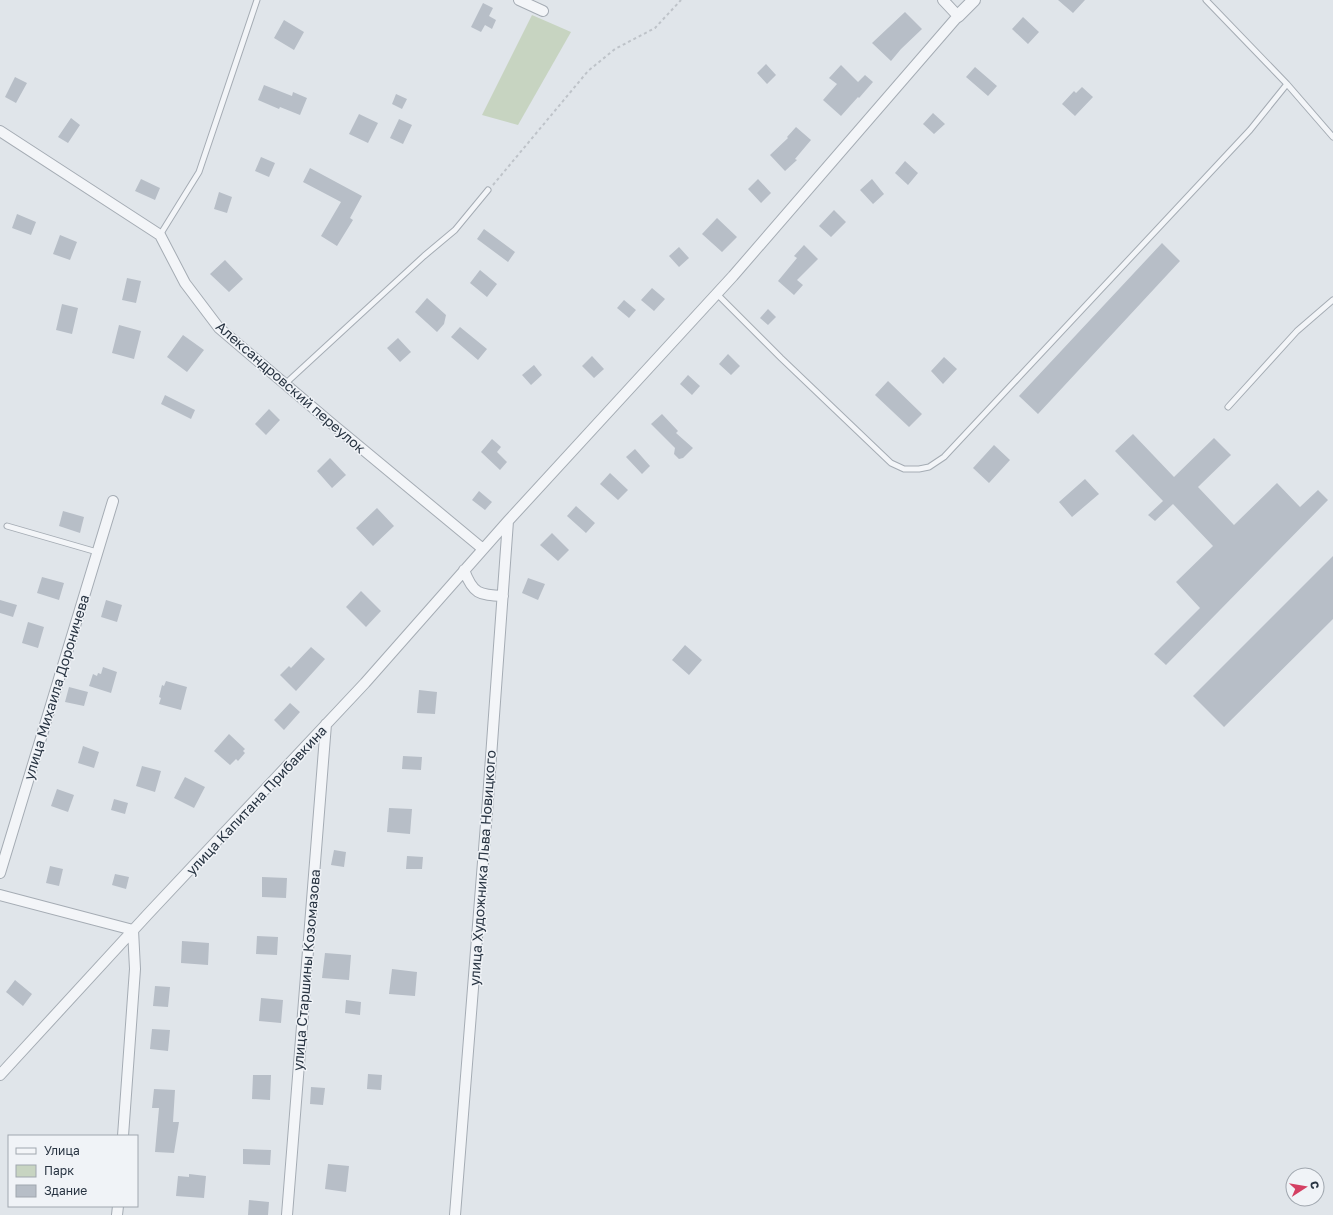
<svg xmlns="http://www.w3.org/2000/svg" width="1333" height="1215" font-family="'Golos Text',sans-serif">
<rect width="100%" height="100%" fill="#e0e5ea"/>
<path fill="#c7d4c1" d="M532 15 571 32 518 125 482 115Z"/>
<path fill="#b7bec7" d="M1058 0H1085L1073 13Z
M483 3 493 8 489 16 496 20 492 29 485 25 481 32 471 27Z
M905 12 922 29 901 49 891 61 872 43Z
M1023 17 1039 32 1028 44 1012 29Z
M284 20 304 32 294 50 274 38Z
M766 64 776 75 767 84 757 73Z
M841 65 858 82 865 75 873 82 859 98 858 97 841 116 823 100 837 84 829 78Z
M975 67 997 86 988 96 966 77Z
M15 77 27 83 16 103 5 97Z
M264 85 292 96 293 92 307 98 300 115 280 107 279 109 258 100Z
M1082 87 1093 97 1075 116 1062 104 1074 91 1076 93Z
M396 94 407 99 402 109 392 104Z
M933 113 945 124 934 134 923 124Z
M359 114 378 123 368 143 349 134Z
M71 118 80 125 68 143 58 137Z
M399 119 412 125 403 144 390 138Z
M796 127 811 140 795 159 797 160 785 171 770 155 788 138 787 137Z
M261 157 275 163 269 177 255 171Z
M905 161 918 173 908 185 895 173Z
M310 168 362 196 350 218 353 220 337 246 321 236 341 202 303 182Z
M141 179 160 188 155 200 135 191Z
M758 179 771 193 761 203 748 189Z
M872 179 884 194 873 204 860 190Z
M219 192 232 197 227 213 214 209Z
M834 210 846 222 831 237 819 226Z
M17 214 36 222 31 235 12 228Z
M717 218 737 237 722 252 702 234Z
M484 229 515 252 508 262 477 239Z
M60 235 77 242 70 260 53 254Z
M1162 243 1180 261 1038 414 1019 396Z
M804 245 818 259 797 280 803 285 794 295 778 281 797 258 794 256Z
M679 247 689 258 679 267 669 256Z
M225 260 243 279 229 292 210 274Z
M480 270 497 284 487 297 470 283Z
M127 278 141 281 136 303 122 300Z
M652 288 665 299 654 311 641 300Z
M427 298 446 315 444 324 437 332 415 312Z
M624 300 636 310 629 318 617 308Z
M62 304 78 308 72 334 56 330Z
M768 309 776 317 768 325 760 318Z
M119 325 141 331 134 359 112 353Z
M460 327 487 349 478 360 451 337Z
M183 335 204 350 187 372 167 357Z
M398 338 411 352 400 362 387 348Z
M728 354 740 366 731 375 719 364Z
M592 356 604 369 594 378 582 366Z
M944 357 957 369 943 384 931 371Z
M534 365 542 375 531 385 522 375Z
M688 375 700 386 692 395 680 384Z
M888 381 922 414 909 427 875 395Z
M165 395 195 410 191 419 161 404Z
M269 409 280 420 266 435 255 424Z
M662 414 678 431 676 433 693 448 683 458 679 459 674 454 675 448 651 424Z
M1133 434 1174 477 1214 438 1231 455 1198 487 1234 525 1277 483 1300 507 1318 490 1328 500 1166 665 1154 654 1200 608 1176 582 1213 546 1173 504 1155 521 1148 515 1163 501 1115 451Z
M492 439 501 447 497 452 507 462 500 470 481 452Z
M994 445 1010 460 989 483 973 468Z
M635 449 650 466 642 474 626 457Z
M330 458 346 475 332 488 317 471Z
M610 473 628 490 618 500 600 484Z
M1085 479 1099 494 1072 517 1059 502Z
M479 491 492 502 485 510 472 500Z
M576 506 595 523 586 533 567 516Z
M377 508 394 526 373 546 356 528Z
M63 511 84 517 80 533 59 526Z
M552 533 569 550 558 561 540 545Z
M1333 556V619L1224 727 1193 696Z
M42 577 64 583 59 600 37 593Z
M528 578 545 584 538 600 522 593Z
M361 591 381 611 366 627 346 607Z
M0 600 17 605 13 617 0 613Z
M106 600 122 605 117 622 101 617Z
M28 622 44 627 38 648 22 643Z
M685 645 702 660 689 675 672 660Z
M311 647 325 659 296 691 280 675 289 666 291 668Z
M103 667 117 672 111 693 89 686 93 674 97 676 98 673 101 674Z
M166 681 187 687 181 710 159 704 161 698 159 697 162 685 164 686Z
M69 687 88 692 84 706 65 702Z
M419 690 437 692 435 714 417 713Z
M290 703 300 712 284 730 274 720Z
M229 734 245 749 243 751 245 753 238 761 236 759 230 765 214 751Z
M83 746 99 752 94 768 78 763Z
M403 756 422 757 421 770 402 769Z
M142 766 161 771 155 792 136 786Z
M185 777 205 787 194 808 174 798Z
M57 789 74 795 68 812 51 806Z
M114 799 128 803 125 814 111 810Z
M389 808 412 809 410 834 387 832Z
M334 850 346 852 344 867 331 865Z
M407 856 423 857 422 869H406Z
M50 866 63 869 59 886 46 883Z
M115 874 129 877 126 889 112 885Z
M262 877 287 878 286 898 262 897Z
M257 936 278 937 277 955 256 954Z
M182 941 209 943 208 965 181 963Z
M325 953 351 955 349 980 322 978Z
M392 969 417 972 415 996 389 994Z
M15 980 32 994 23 1006 6 992Z
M155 986 170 987 168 1007 153 1006Z
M261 998 283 1000 281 1023 259 1021Z
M346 1000 361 1002 360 1015 345 1013Z
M152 1029 170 1030 168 1051 150 1049Z
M368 1074 382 1075 381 1090 367 1089Z
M253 1075H271L270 1100 252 1099Z
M311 1087 325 1088 323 1105 310 1104Z
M154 1089 175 1090 173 1122H179L174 1153 155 1152 159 1108H152Z
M243 1149 271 1150 270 1165 243 1164Z
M328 1164 349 1166 346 1192 325 1189Z
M189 1174 206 1176 204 1198 176 1196 178 1176 189 1177Z
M249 1200 269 1202 268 1215H248Z"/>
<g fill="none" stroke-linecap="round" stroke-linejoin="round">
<defs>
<path id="service" d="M1206 0 1287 84 1333 137
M160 235 199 172 257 0
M717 294 781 358 891 463 904 469H919L929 467 944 457 1250 130 1287 84
M285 384 424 256 455 230 488 190
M1228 407 1297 331 1333 300
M7 526 97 552"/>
<path id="minor" d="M519 0 543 11
M0 131 160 235 185 283 219 328 331 423 483 549
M464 570C473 594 479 595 503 596
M0 873 113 501
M0 895 133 930 135 969 123 1136
M0 1075 148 914 365 683 508 521 733 276 958 16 943 0
M117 1215 118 1206
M287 1215 326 724
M455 1215 488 799 508 521"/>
<path id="tertiary" d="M958 16 974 0"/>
</defs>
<use href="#service" stroke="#a5acb4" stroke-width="7"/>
<use href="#minor" stroke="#a5acb4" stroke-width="12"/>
<use href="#tertiary" stroke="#a5acb4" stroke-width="14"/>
<path stroke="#bec3c9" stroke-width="2" stroke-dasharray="3 3" stroke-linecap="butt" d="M493 185 588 71 615 49 655 28 681 0"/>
<use href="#service" stroke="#f3f5f8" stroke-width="5"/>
<use href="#minor" stroke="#f3f5f8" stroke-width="10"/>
<use href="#tertiary" stroke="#f3f5f8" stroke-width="12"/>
</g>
<g text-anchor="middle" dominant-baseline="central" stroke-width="3" stroke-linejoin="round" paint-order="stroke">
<g font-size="14" fill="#283442" stroke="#f0f3f7">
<text transform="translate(291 387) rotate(41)">Александровский переулок</text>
<text transform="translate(56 687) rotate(-73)">улица Михаила Дороничева</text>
<text transform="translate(256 800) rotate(-47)">улица Капитана Прибавкина</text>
<text transform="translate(482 868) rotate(-86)">улица Художника Льва Новицкого</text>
<text transform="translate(306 970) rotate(-85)">улица Старшины Козомазова</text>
</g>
</g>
<rect x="8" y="1135" width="130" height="72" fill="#f0f3f7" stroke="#a0a7af"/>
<rect x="16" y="1148" width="20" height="6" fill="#f3f5f8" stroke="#a0a7af"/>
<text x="44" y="1155" font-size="12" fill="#283442">Улица</text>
<rect x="16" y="1165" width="20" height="12" fill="#c7d4c1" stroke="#a0a7af"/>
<text x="44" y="1175" font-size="12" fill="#283442">Парк</text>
<rect x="16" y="1185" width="20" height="12" fill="#b7bec7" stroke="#a0a7af"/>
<text x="44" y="1195" font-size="12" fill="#283442">Здание</text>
<g transform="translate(1305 1187) rotate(78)"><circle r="19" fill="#f0f3f7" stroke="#a0a7af"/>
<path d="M0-3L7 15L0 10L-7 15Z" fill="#d44063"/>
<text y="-6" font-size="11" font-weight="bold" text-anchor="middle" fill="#283442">С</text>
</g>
</svg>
